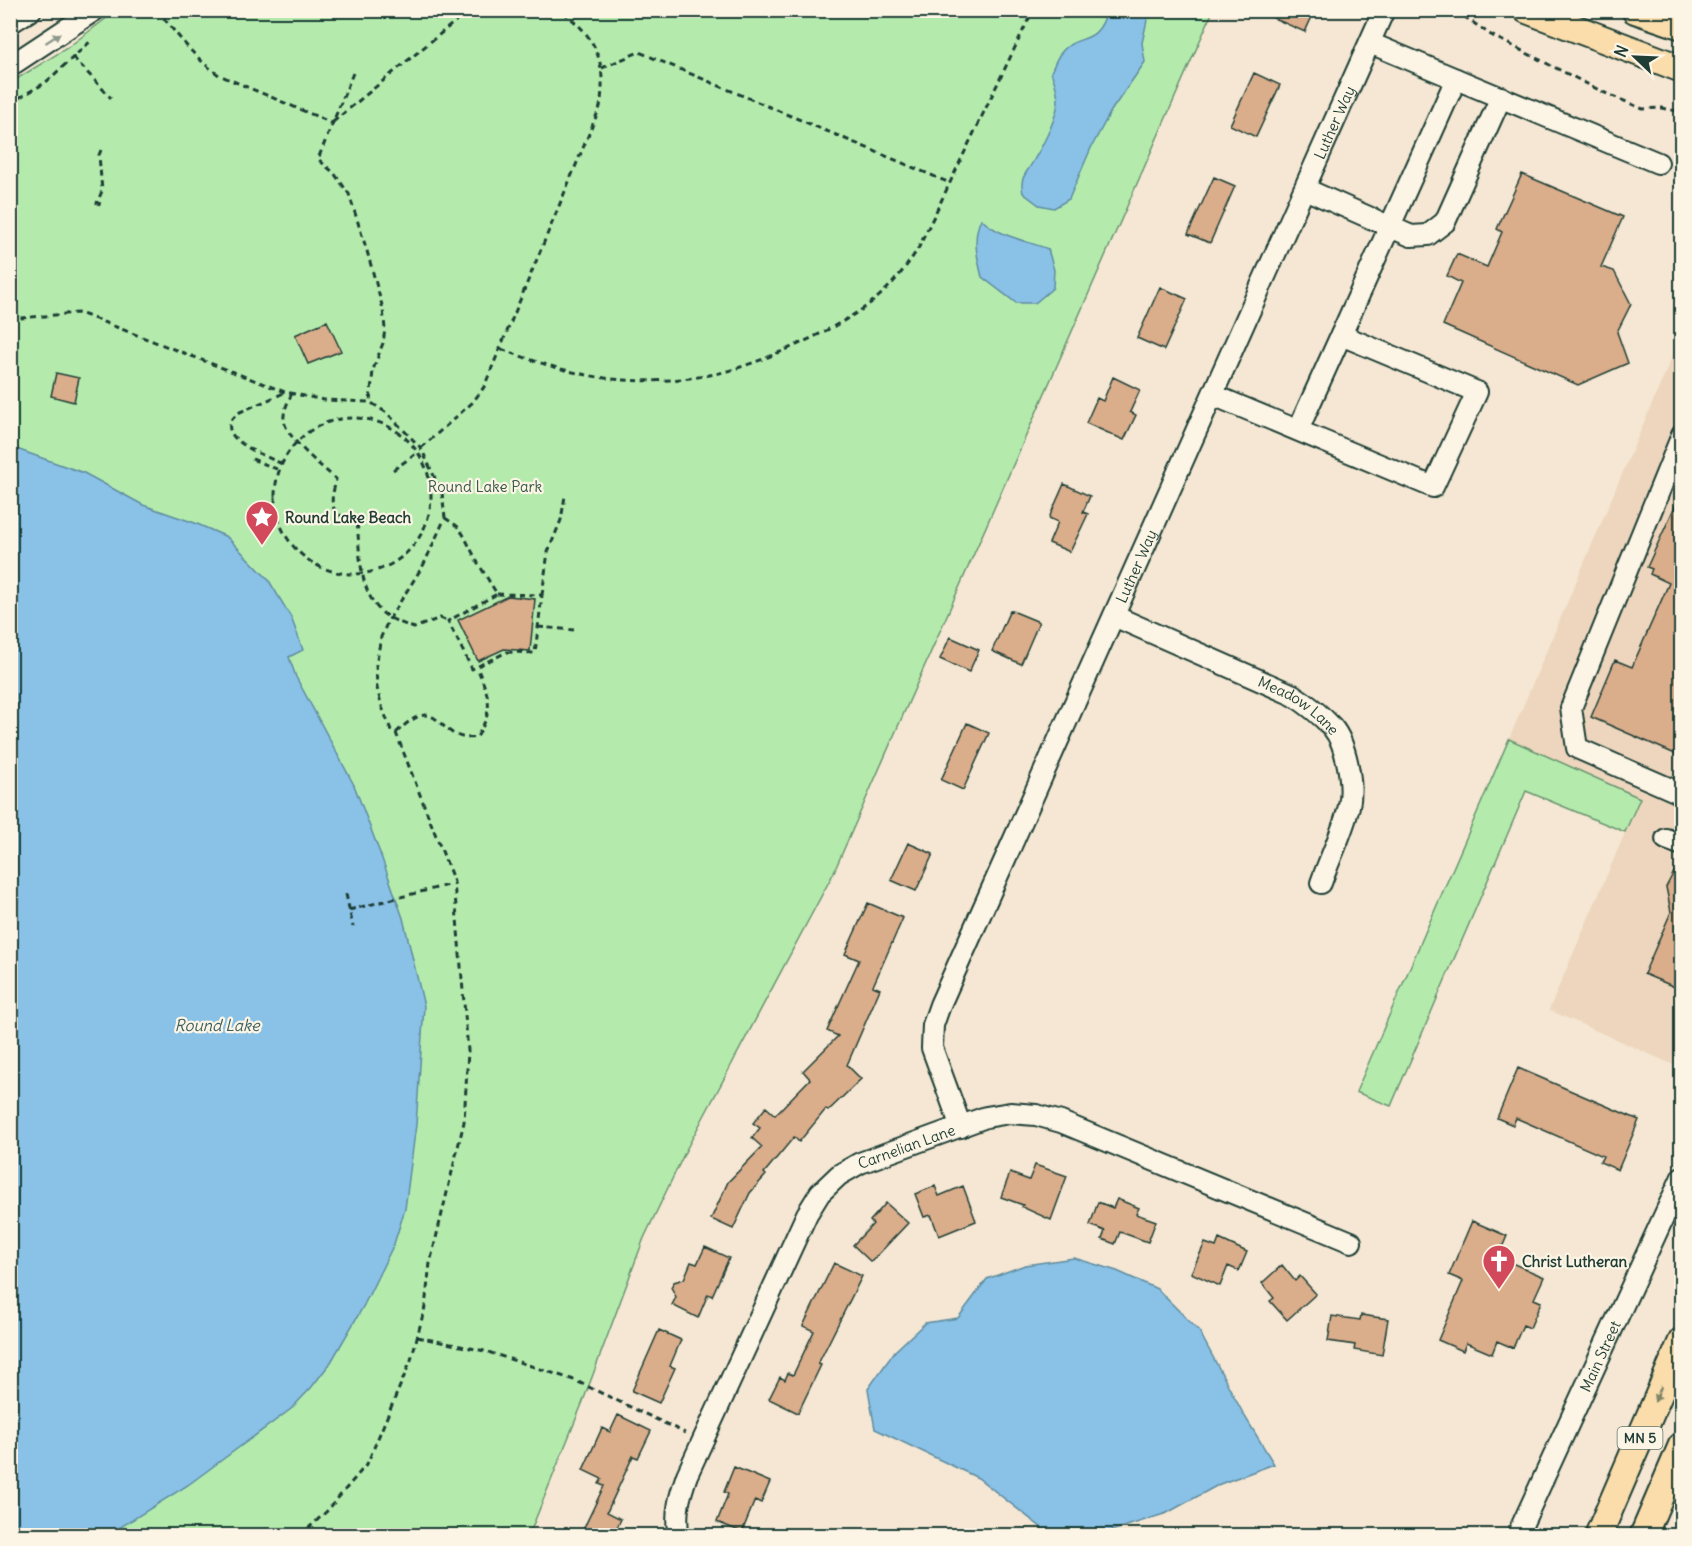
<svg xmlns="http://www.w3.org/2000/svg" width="1692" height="1546" font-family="Delius,sans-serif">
<rect width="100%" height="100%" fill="#f5e7d3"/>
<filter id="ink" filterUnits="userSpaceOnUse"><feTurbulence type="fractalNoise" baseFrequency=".0167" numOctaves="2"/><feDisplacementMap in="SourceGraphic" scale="12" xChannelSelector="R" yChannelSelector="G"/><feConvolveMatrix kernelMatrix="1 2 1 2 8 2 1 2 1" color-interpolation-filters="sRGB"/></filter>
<g filter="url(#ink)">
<path fill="#edd6bd" d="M1681 336V1068L1549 1010 1640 798 1509 739Z"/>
<path fill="#b4ebad" stroke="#6a9470" stroke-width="1.5" d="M116 11H1213L833 874 686 1150 644 1238 582 1404 529 1535H11L10 83 67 48Z
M1509 739 1640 798 1625 832 1526 791 1391 1106 1356 1092Z"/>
<path fill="#89c1e7" stroke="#5f8c9f" stroke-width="1.5" d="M1107 11H1149L1142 43 1145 62 1111 111 1091 148 1069 199 1054 208 1039 205 1023 193C1019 177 1027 173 1034 160 1042 147 1054 123 1057 108 1060 97 1055 83 1051 72 1054 66 1056 59 1060 54 1077 31 1096 49 1107 11Z
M981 219C1000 237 1025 240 1048 249L1054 270 1053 288 1035 303H1016L982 277C977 257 972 238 981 219Z
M11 447 84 473 143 505 195 523 227 537 268 579 291 617 303 650 289 657 296 677 354 785 380 853 403 918 424 1006 416 1125 405 1209 394 1244 363 1307 331 1362 311 1388 291 1409 188 1485 108 1535H11Z
M1074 1258 1117 1271 1157 1289 1199 1331 1244 1415 1274 1464 1220 1484 1167 1513 1105 1533 1093 1536 1051 1535 978 1478 875 1429 868 1389 895 1351 925 1323 958 1318 987 1279 1025 1265Z"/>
<path fill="#daad8b" stroke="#1f3d34" stroke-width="1.5" d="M1255 10H1315L1305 32Z
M1254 73 1280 85 1256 137 1230 125Z
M1522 174 1623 217 1601 267 1614 271 1631 304 1617 332 1628 363 1578 385 1443 325 1461 283 1447 276 1457 254 1487 267 1502 232 1497 229Z
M1214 177 1235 186 1210 243 1188 234Z
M1160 287 1187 299 1164 350 1137 338Z
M327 321 341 351 308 364 295 335Z
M56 373 79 378 74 402 51 396Z
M1113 377 1140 390 1130 412 1136 415 1124 440 1086 423 1097 398 1103 401Z
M1064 484 1090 496 1083 512 1088 514 1070 552 1049 543 1058 522 1049 518Z
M1682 491V757L1591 717 1615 660 1632 667 1669 583 1650 574 1652 569 1647 567Z
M508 596 535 599 530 651 504 649 478 661 458 620Z
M1010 610 1039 622 1021 664 992 651Z
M950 637 979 650 969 672 940 659Z
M967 723 989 733 963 790 941 780Z
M908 843 933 854 916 891 891 880Z
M1682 857V990L1644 974 1671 912 1666 887Z
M868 903 903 918 873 986 880 989 847 1065 861 1079 828 1111 826 1109 799 1142 794 1137 764 1173 766 1175 750 1193 733 1229 711 1219 728 1182 762 1147 752 1138 760 1128 753 1123 766 1107 775 1115 810 1079 803 1071 838 1036 827 1031 859 960 845 954Z
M1518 1068 1639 1120 1618 1170 1600 1162 1603 1156 1516 1118 1513 1125 1497 1118Z
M1035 1165 1067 1176 1051 1220 1022 1207 1023 1205 1001 1197 1010 1173 1029 1180Z
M935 1186 939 1196 963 1186 976 1221 939 1236 931 1215 924 1217 915 1194Z
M1117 1199 1139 1208 1136 1214 1156 1221 1148 1242 1120 1232 1115 1244 1102 1239 1105 1231 1090 1225 1098 1202 1113 1208Z
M886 1203 908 1223 871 1262 853 1245 873 1224 870 1221Z
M1472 1221 1507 1236 1498 1257 1544 1277 1534 1299 1541 1302 1530 1328 1523 1325 1513 1348 1497 1341 1492 1354 1466 1343 1463 1351 1438 1340 1463 1281 1449 1275Z
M1219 1239 1247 1252 1239 1271 1228 1266 1220 1286 1191 1273 1205 1243 1216 1247Z
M705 1247 729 1258 712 1296 708 1294 698 1318 672 1305 676 1297 671 1287 674 1282 684 1279 691 1262 697 1264Z
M834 1263 862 1276 818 1364 821 1365 798 1413 769 1399 780 1377 785 1380 788 1373 793 1375 814 1331 803 1326Z
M1282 1265 1295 1281 1300 1276 1316 1294 1287 1320 1270 1301 1274 1298 1262 1283Z
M1361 1315 1388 1319 1382 1355 1354 1350 1355 1345 1328 1341 1332 1316 1360 1320Z
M659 1330 681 1340 670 1366 675 1368 659 1403 632 1391Z
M618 1415 651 1431 638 1458 633 1456 607 1512 621 1519 613 1536H580L604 1486 599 1484 602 1479 583 1470 602 1428 610 1432Z
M734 1467 770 1482 761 1503 755 1500 742 1532 717 1522 728 1494 724 1492Z"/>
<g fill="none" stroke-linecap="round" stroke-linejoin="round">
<defs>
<g id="minor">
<path d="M10 23 31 10"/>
<path d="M1370 43 1456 79"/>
<path d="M10 66 95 10"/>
<path d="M1305 189 1411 236 1428 235 1445 222 1501 97"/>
<path d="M1341 335 1456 79 1658 163"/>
<path d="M1213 395 1433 487 1477 392 1341 335 1298 430"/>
<path d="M1682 435 1571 708 1577 748 1682 794"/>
<path id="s1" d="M1114 616 1293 695C1307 704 1320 714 1332 727 1346 743 1354 784 1349 806 1344 829 1329 860 1321 883"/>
<path d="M1666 839 1682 845"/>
<path id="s2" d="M961 1127 932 1048 933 1025 940 1005 1384 10"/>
<path id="s3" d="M679 1536C674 1514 680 1495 687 1475L807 1214 820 1193 839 1175 860 1163 986 1117 1010 1113 1036 1115 1061 1122 1351 1242"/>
<path id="s4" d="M1517 1536 1682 1177"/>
</g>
<path id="major" d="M1527 10 1682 69
M1635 10 1682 26
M1598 1536 1682 1341
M1643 1536 1682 1445"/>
</defs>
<use href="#minor" stroke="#1f3d34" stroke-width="24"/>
<use href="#major" stroke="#1f3d34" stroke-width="30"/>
<path stroke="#1f3d34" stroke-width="3" stroke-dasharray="6 4.5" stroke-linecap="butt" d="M157 10C177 34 193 57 219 75L332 123
M1455 10 1491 35 1603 92 1643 109 1662 108 1682 112
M73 57 111 98
M602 68 639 52 950 183
M353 73 318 159 334 173 349 194 367 251 383 309 385 329 383 343 373 370 370 402
M10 103 45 83 92 40
M333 122 457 20 472 10
M101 150 99 155 102 191 97 203 101 204
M10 319 77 313 85 315 285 392 324 400 370 402 387 413 421 448 442 493 445 518 424 564 388 621 381 637 376 665 377 688 382 707 391 730 396 733 454 882 468 1051 464 1122 430 1263 425 1307 411 1360 367 1464 326 1512 300 1536
M501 349C541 364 581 377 624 380 653 382 686 380 715 374 758 365 833 331 868 305 889 290 906 268 919 247L1033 10
M292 393C288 402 283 411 284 420 285 437 323 468 336 479 334 492 326 508 342 516 347 519 352 518 357 521 360 551 358 593 384 614 392 620 404 624 414 628L440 618 448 621
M275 496a78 78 0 1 1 156 0a78 78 0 1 1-156 0Z
M421 448 473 402 484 387 600 107C607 63 597 36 560 10
M252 459 279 470
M282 464C265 455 206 436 240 412L284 393
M393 470 417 453
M445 518 457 526 463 534 478 563 497 594
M497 594 542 595 535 653 507 652 472 669 448 621Z
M542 595 548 552 561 520 565 496
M538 627 574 630
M396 733C443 687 434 745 477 737 495 706 489 698 477 667
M346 894 353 927
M349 910 448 885
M417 1337 485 1351 574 1380 685 1433"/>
<use href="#minor" stroke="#fcf5e5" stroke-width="20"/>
<use href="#major" stroke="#faddab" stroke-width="26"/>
</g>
<defs><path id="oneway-solid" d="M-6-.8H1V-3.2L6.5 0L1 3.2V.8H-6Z" transform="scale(1.5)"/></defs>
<use fill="#8e998c" href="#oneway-solid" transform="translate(53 38) rotate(-33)"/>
<use fill="#82856a" href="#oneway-solid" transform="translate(1658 1394) rotate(113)"/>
</g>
<defs>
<symbol id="sight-pin" viewBox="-11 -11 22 30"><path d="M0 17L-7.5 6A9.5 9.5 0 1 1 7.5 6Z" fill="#d1495b" stroke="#fcf5e5"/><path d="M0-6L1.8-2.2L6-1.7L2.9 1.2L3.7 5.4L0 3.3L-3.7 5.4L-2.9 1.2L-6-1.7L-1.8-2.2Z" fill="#fff"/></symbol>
<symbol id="church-pin" viewBox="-11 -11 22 30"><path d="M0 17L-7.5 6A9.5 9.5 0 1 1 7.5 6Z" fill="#d1495b" stroke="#fcf5e5"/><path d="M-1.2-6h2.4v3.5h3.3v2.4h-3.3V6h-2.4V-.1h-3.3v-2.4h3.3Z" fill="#fff"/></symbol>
</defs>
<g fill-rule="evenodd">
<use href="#sight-pin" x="243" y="498" width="38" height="52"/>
<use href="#church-pin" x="1480" y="1242" width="38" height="52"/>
</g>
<g text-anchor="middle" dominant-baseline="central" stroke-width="4.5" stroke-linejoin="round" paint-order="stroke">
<rect fill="#fcf5e5" stroke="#617469" stroke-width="1.5" x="1617.5" y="1427" width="45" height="22" rx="4.5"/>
<g font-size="14" font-weight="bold" fill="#1f3d34">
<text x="1640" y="1438">MN 5</text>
</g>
<g font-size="15" fill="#1f3d34" stroke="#fcf5e5">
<text stroke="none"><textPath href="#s2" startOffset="1095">Luther Way</textPath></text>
<text stroke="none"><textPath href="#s2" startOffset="609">Luther Way</textPath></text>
<text stroke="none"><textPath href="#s1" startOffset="206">Meadow Lane</textPath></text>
<text stroke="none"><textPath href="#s3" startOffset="474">Carnelian Lane</textPath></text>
<text stroke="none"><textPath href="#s4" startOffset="198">Main Street</textPath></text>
</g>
<g font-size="15" fill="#355746" stroke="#fcf5e5">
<text x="485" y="486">Round Lake Park</text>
</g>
<g font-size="15" font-weight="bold" fill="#1f3d34" stroke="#fcf5e5" text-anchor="start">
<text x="285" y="517">Round Lake Beach</text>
<text x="1522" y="1261">Christ Lutheran</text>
</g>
<g font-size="16" font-style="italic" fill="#3a5e61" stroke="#fcf5e5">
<text x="217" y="1025">Round Lake</text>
</g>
</g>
<rect width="1692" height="1546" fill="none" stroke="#fcf5e5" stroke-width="36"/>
<rect x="18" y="18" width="1656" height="1510" fill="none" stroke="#1f3d34" stroke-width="2" filter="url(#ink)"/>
<g transform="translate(1635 57) rotate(293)" stroke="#fcf5e5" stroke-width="4.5" paint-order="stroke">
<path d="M0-4.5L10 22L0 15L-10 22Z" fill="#1f3d34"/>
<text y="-9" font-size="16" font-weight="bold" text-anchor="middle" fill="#1f3d34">N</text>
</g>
</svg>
